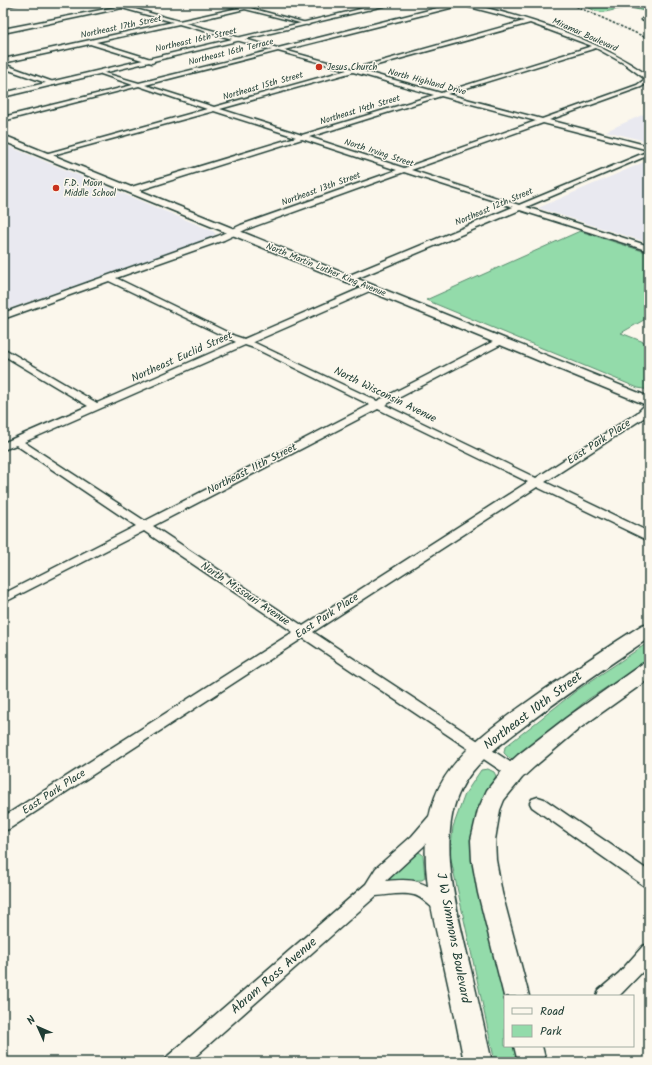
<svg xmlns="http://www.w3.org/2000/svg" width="652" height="1065" font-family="Kalam,sans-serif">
<rect width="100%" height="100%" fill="#fbf7ec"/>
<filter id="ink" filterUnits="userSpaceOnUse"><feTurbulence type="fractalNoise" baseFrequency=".025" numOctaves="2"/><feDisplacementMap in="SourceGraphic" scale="8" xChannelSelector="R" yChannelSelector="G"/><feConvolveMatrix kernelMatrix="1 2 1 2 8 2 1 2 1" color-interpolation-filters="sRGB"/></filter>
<g filter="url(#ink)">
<path fill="#e9e9f0" d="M649 112V142L606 131Z
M3 144 213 231 216 234 212 237 3 311Z
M649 160V243L538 208Z"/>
<path fill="#93dbaa" stroke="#598c6f" d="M586 3H610L649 10V12C642 11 634 8 627 8 603 10 606 18 582 4Z
M580 231 649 253V317L621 333 649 344V390L638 388 426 300Z
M649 642V660L587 700 518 757 510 759 504 753 505 747 576 691Z
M488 769 494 772 496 776 483 801 473 831 474 859 477 889 505 1003V1046H516L519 1062H495L450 855 453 827 465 794 481 770Z
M416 852H419L423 855 425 878 422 880 389 881 388 879Z"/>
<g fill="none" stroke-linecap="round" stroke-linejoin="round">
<defs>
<path id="minor" d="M12 3H21L3 7V5Z
M106 3 122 6 144 3 128 7 179 21 261 3H269L250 8 310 24 308 25 245 9 185 23 278 48 457 3H467C532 19 593 37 649 76V82L641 87 549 120 649 146V150L543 123 411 170 519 205 649 151V155L526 207 649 246V251L520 210 351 281H345L344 279 345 277 513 207 404 172 247 229 224 240 116 278 235 336 244 339 366 286H372L373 288 372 290 253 342 377 401 498 339H504L506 341 504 343 385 405 536 478 637 413 645 405 649 404V413L645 417 545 482 649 532V541L537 487 313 632 519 768 522 772 519 776 514 778 509 776 303 638 9 829 3 831V817L293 632 144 531 3 603V594L136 526 16 445 3 450V443L88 406 3 355V348L97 403 236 342 109 281 3 319V313L218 236 241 225 397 170 302 139 134 192H128V188L296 137 214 111 49 156H45V154L207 109 139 86 3 121V117L133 85 101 74V72L139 83 272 50 179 24 96 42 154 60V62L152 63 90 44 3 63V59L173 22 122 8 3 33V29L116 7ZM462 5 524 21 353 69 284 50ZM530 23 592 46 441 93 359 70ZM596 48 625 64 644 78V80L637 85 542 119 447 94ZM278 51 347 70 214 107 145 85ZM353 72 434 95 302 135 220 109ZM441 96 536 121 404 168 309 137ZM245 345 254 348 370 405 145 521 24 442ZM378 409 528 482 303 626 153 526Z
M343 3H351L372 9 370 10Z
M649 18V23L642 20V19Z
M3 64 56 83 57 84 52 85 3 68Z
M538 797 544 799 649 871V887L643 885 532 807 530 803 532 799Z
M437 812 443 814 445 818 424 846 386 881C410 879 417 879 438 892 443 896 448 899 452 905L449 910C433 916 427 898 414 895 402 892 388 895 376 896L189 1062H165L168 1056 366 884 376 868 412 836 431 814Z
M649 944V965L619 996H597L599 990 619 973 643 946Z"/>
<path id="tertiary" d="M386 3H396L3 97V93Z"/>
<path id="secondary" d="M3 135 649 397V406L3 141Z
M649 623V638C605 668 560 698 518 731 497 747 473 765 461 789 435 838 459 919 471 970 478 1001 485 1031 492 1062H464C458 1031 452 1001 445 970 433 915 414 851 435 797 452 751 505 718 544 690 576 668 609 646 642 625Z
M649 662V679L580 728 534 767 522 778 504 800 500 810 495 840 496 860 502 893 529 996H505V1000L478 893 472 860 471 840 478 810 487 790 506 766 518 755 566 718 642 664Z
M514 1046H542L546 1062H518Z"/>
</defs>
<use href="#minor" stroke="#1f3d34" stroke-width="3"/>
<use href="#tertiary" stroke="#1f3d34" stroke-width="3"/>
<use href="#secondary" stroke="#1f3d34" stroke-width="3"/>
<use href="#minor" fill="#fbf7ec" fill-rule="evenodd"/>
<use href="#tertiary" fill="#fbf7ec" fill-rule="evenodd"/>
<use href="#secondary" fill="#fbf7ec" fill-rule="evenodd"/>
<path stroke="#1f3d34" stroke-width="1.5" stroke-dasharray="2.5 1.5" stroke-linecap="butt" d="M569 3 649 39"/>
</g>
</g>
<g fill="#c8321e" stroke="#fbf7ec" stroke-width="1.5">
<circle cx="319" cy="67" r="4"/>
<circle cx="56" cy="188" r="4"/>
</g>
<g text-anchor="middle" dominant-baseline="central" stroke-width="3" stroke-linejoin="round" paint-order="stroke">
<g font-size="9" fill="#1f3d34" stroke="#fbf7ec">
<text transform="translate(121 27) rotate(-12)">Northeast 17th Street</text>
<text transform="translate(585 35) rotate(24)">Miramar Boulevard</text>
<text transform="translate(196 40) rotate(-13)">Northeast 16th Street</text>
<text transform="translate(231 52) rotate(-14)">Northeast 16th Terrace</text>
<text transform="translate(427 82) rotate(15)">North Highland Drive</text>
<text transform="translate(263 86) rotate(-16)">Northeast 15th Street</text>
<text transform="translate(360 110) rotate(-17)">Northeast 14th Street</text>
<text transform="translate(379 153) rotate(18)">North Irving Street</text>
<text transform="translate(321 189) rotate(-20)">Northeast 13th Street</text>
<text transform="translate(494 207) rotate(-23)">Northeast 12th Street</text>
<text transform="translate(326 270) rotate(22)">North Martin Luther King Avenue</text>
</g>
<g font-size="9" fill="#1f3d34" stroke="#fbf7ec" text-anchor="start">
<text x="327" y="67">Jesus Church</text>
<text x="64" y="183">F.D. Moon<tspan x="64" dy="10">Middle School</tspan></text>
</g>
<g font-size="11" fill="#1f3d34" stroke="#fbf7ec">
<text transform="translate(182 357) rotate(-24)">Northeast Euclid Street</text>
<text transform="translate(385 395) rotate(26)">North Wisconsin Avenue</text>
<text transform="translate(599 442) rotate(-33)">East Park Place</text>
<text transform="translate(252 469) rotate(-27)">Northeast 11th Street</text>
<text transform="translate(245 594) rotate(34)">North Missouri Avenue</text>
<text transform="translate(327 616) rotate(-33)">East Park Place</text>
<text transform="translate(54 792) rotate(-33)">East Park Place</text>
</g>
<g font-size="13" fill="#1f3d34" stroke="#fbf7ec">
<text transform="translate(533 711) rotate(-37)">Northeast 10th Street</text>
<text transform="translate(453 938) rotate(79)">J W Simmons Boulevard</text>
<text transform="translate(274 976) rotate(-41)">Abram Ross Avenue</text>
</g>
</g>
<rect width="652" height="1065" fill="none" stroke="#fbf7ec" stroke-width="16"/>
<rect x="8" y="8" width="636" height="1049" fill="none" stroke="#1f3d34" stroke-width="1.5" filter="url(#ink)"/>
<rect x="504" y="995" width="130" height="52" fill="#fbf7ec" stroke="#a3ada2"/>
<rect x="512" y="1008" width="20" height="6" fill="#fbf7ec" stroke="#a3ada2"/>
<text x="540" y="1015" font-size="12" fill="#1f3d34">Road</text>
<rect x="512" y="1025" width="20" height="12" fill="#93dbaa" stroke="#a3ada2"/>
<text x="540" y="1035" font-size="12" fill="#1f3d34">Park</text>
<g transform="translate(38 1027) rotate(315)" stroke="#fbf7ec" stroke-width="3" paint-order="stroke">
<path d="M0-3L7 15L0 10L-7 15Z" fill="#1f3d34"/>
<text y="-6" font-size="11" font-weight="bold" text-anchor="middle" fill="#1f3d34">N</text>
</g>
</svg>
